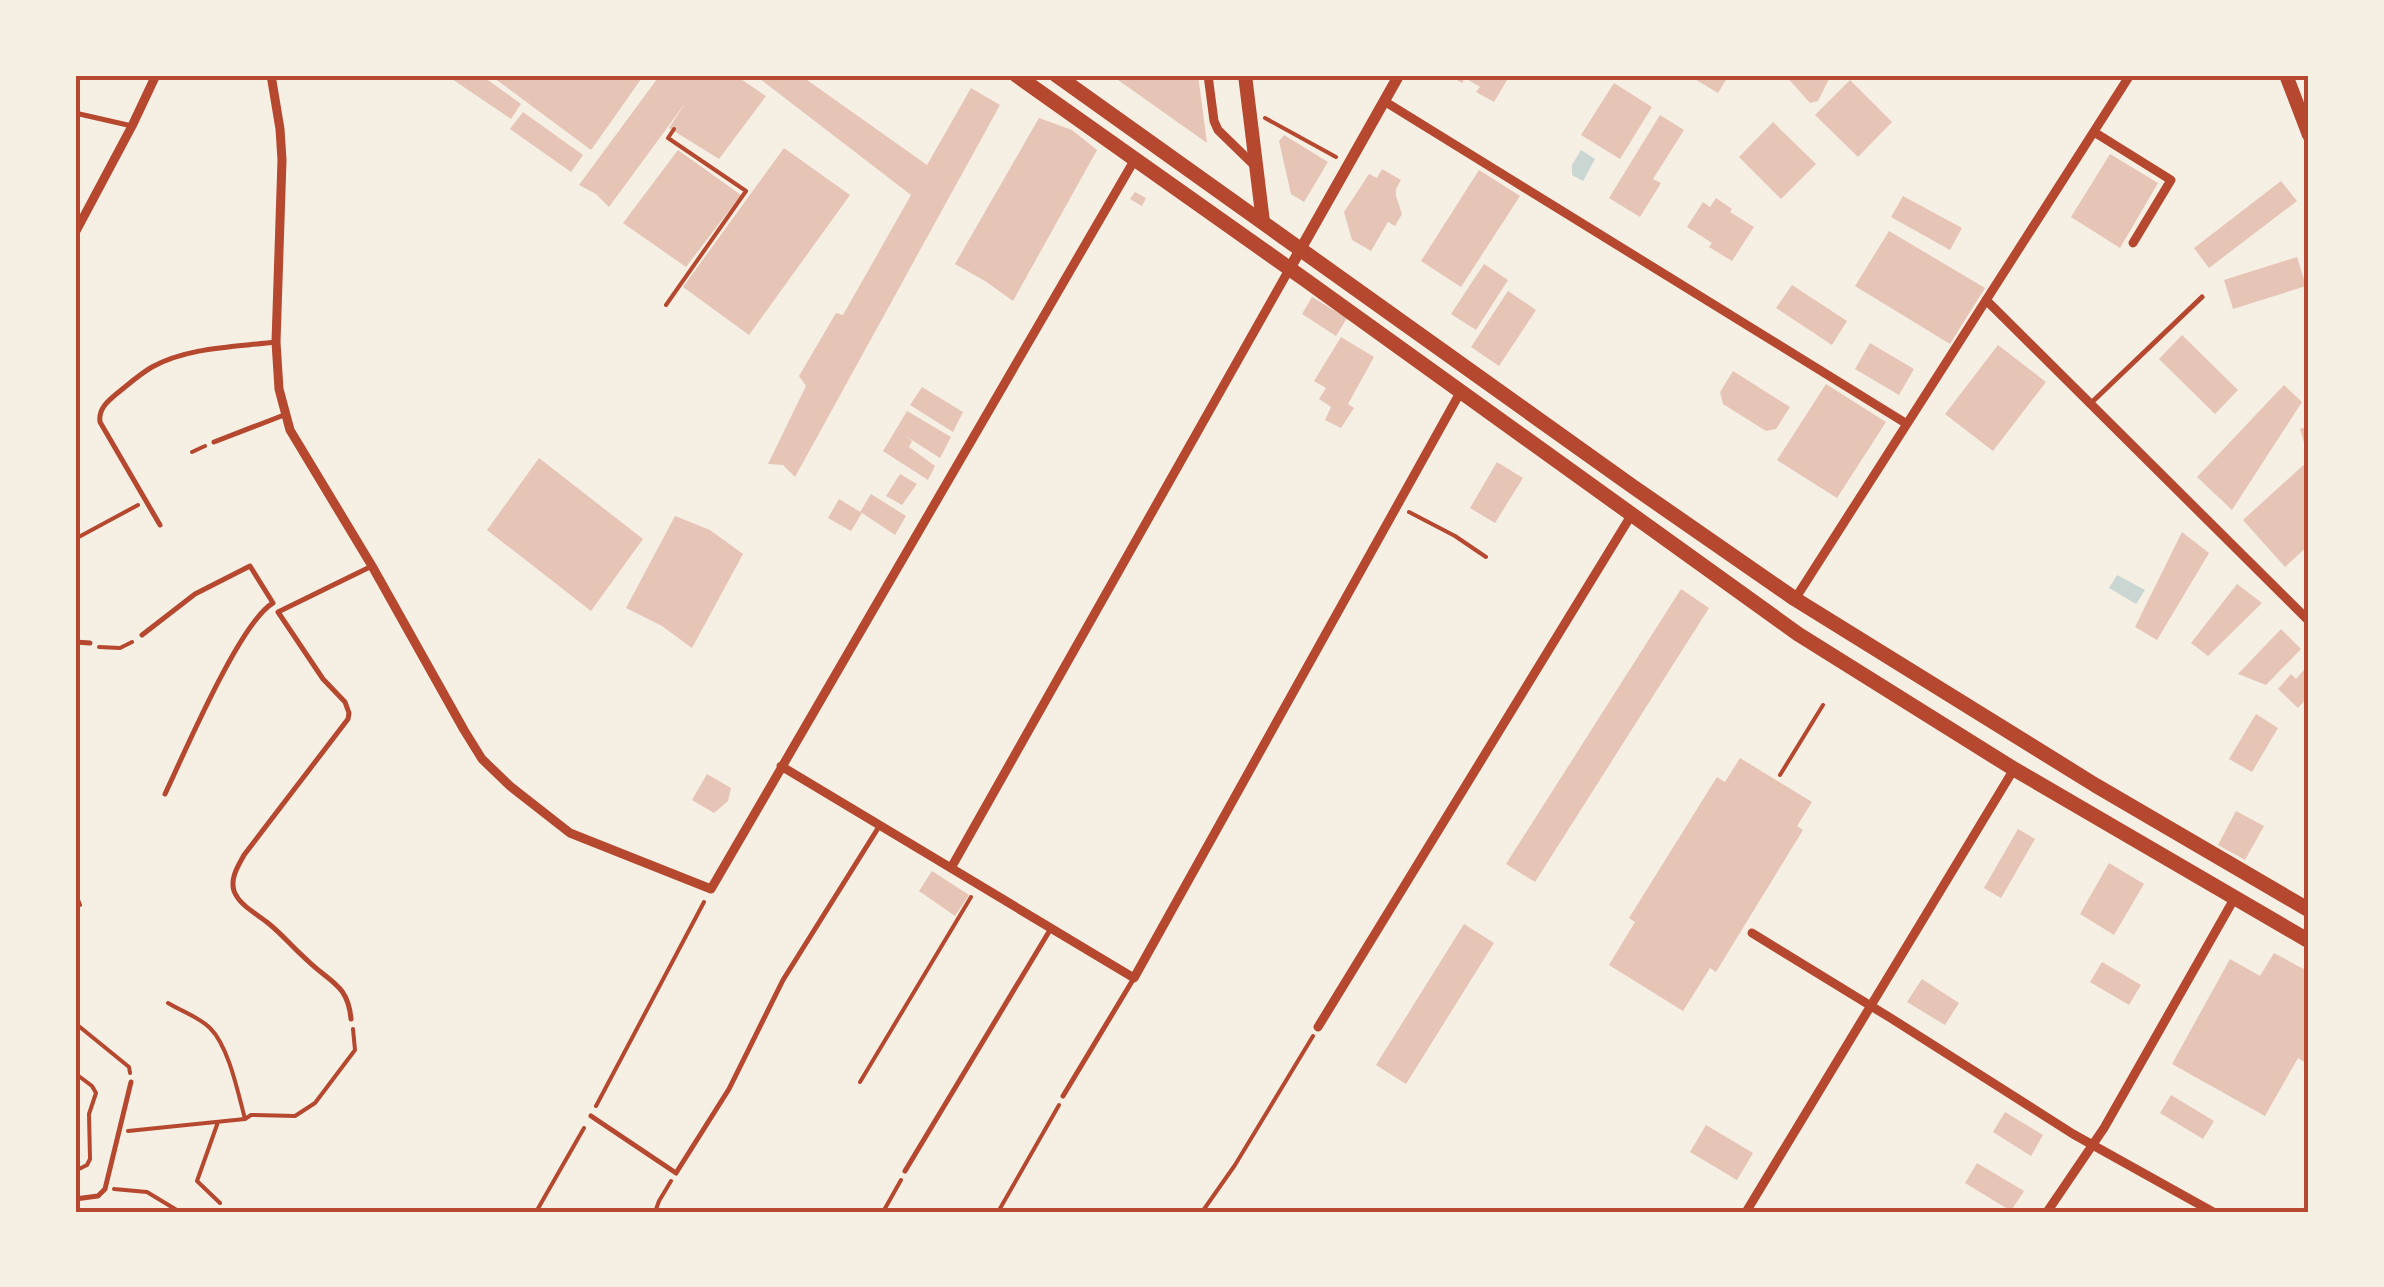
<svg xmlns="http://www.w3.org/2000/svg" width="2384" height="1287" font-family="Helvetica,sans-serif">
<rect width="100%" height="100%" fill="#f6efe4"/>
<path fill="#c9d6d2" d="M1581 150 1595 159 1583 181 1572 175V165Z
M2117 575 2145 590 2136 604 2109 588Z"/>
<path fill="#e6c5b7" d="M446 75H481L521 104 511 119Z
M490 75H644L591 150Z
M660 75H735L766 96 719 159 669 128 686 102 609 207 596 194 579 185Z
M755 75H800L927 165 971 88 1000 105 795 477 783 465 768 464 806 386 799 376 836 313 843 315 911 195Z
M1111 75H1198L1207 143Z
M1448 75H1510L1494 102 1476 92 1480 87 1465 78 1462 83Z
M1688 75H1729L1718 93Z
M1785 75H1831L1818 101 1810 103Z
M1850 80 1892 122 1858 157 1815 115Z
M1614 83 1652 107 1620 159 1581 135Z
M523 112 583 155 571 172 510 129Z
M1660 115 1684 130 1653 179 1661 183 1640 217 1609 198Z
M1039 118 1072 130 1097 150 1013 301 985 281 955 264Z
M1773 122 1816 164 1781 199 1739 157Z
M1284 135 1328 162 1304 202 1291 194 1279 141Z
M784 148 850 195 749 335 683 287Z
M678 150 741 195 686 267 623 223Z
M2110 154 2158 183 2120 248 2071 217Z
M1382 169 1401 180 1396 189V196L1402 214 1395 226 1388 222 1371 251 1352 240 1344 212 1369 174 1377 178Z
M1479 170 1520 196 1461 287 1421 261Z
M2281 181 2297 201 2209 268 2194 248Z
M1135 192 1146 198 1142 206 1130 199Z
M1903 196 1962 228 1950 250 1891 217Z
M1716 198 1732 209 1730 212 1754 227 1732 261 1709 247 1712 243 1687 227 1703 202 1710 207Z
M1889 231 1985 288 1950 344 1855 286Z
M2297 257 2306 286 2233 309 2224 280Z
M1484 264 1508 280 1476 330 1451 314Z
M1792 285 1847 321 1832 345 1776 308Z
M1508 291 1536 310 1499 366 1471 347Z
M1312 297 1347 318 1336 336 1302 314Z
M2182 335 2238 390 2215 414 2159 359Z
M1341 337 1374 357 1348 404 1354 408 1341 428 1325 420 1331 407 1319 399 1326 388 1314 381Z
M1870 343 1914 369 1899 395 1855 369Z
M1998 345 2046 382 1993 451 1945 414Z
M1733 371 1790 407 1776 429 1766 431 1723 404 1720 392Z
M1826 384 1886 422 1837 498 1777 460Z
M2284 385 2302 402 2232 510 2197 477Z
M922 387 963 412 953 432 910 405Z
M907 411 951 437 940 458 904 435 912 441 909 447 935 466 928 480 883 451Z
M2309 426V445L2305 446 2300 429Z
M539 458 643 539 591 611 487 530Z
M2309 460V545L2285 567 2243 520Z
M1497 462 1523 478 1495 523 1470 508Z
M900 474 917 484 902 505 886 496Z
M871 494 906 516 895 535 862 513 851 531 828 518 839 499 862 513 860 512Z
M675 516 710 530 743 554 692 648 662 626 626 608Z
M2182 532 2209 553 2157 640 2135 627Z
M2237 584 2262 603 2208 656 2191 643Z
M1681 589 1709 608 1535 882 1506 864Z
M2281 629 2301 649 2266 685 2238 674Z
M2309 664V696L2298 708 2278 689 2291 674 2296 679Z
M2256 714 2278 728 2252 772 2229 759Z
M1740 758 1812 802 1797 826 1803 830 1716 972 1710 968 1683 1011 1609 965 1635 922 1629 918 1717 777 1725 782Z
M707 774 731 788 728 801 714 813 692 800Z
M2236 811 2264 826 2245 860 2218 845Z
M2018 829 2035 839 2001 898 1984 888Z
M2109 863 2144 884 2114 935 2080 914Z
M932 871 969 895 955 916 919 891Z
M1464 924 1494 943 1406 1084 1376 1065Z
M2274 953 2309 972V1065L2298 1058 2265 1116 2172 1064 2230 959 2260 976Z
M2102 962 2141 985 2129 1005 2090 982Z
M1922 979 1959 1003 1945 1025 1907 1002Z
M2171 1095 2214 1121 2203 1139 2160 1113Z
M2005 1112 2043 1135 2031 1156 1993 1132Z
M1706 1125 1753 1153 1737 1180 1690 1152Z
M1977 1163 2024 1191 2011 1211 1965 1183Z"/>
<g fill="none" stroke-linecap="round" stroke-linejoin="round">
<path stroke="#b5482f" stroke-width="4" d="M1265 118 1336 157
M666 305 746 191 668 138 674 129
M192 452 205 446
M1409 512 1455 536 1486 557
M75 539 138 505
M99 647 120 648 132 642
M1780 775 1823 705
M75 892 80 905
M168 1003C181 1011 199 1017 210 1028 229 1047 238 1093 245 1119
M75 1023 129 1067 130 1073
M75 1076 76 1074 92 1086 96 1093 89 1114 90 1159 87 1165 75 1171
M860 1082 971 897
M596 1106 704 902
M218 1122 197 1181 220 1203
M128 1131 245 1119 251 1115 295 1116 315 1103 355 1050 353 1029
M114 1189 147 1192 180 1212
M536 1212 584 1128
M655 1212 659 1201 671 1181
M883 1212 901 1180
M998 1212 1059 1105
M1202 1212 1235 1165 1313 1036"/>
<path stroke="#b5482f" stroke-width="5" d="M75 113 132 126
M2090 404 2202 297
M214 442 284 415
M160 525 100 422C98 408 109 400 120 391 130 383 140 374 152 367 188 347 235 347 276 342
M142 635 195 594 250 566 273 603
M75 642 90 643
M165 794C184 754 240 622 273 603
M351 1019C348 984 329 982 307 960 293 948 282 934 268 923 257 914 239 905 234 891 230 878 238 866 244 855L348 719 349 713 345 702 323 679 278 612 372 566
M1063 1096 1134 978
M591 1116 676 1173 729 1089 783 980 880 825
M905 1171 1050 930
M75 1199 98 1196 105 1189 131 1082"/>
<path stroke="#b5482f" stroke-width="9" d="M271 75 280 129 282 160 276 342 279 389 290 430 372 566 464 730 482 759 510 786 570 833 711 889 1135 159
M1208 75 1214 121 1218 130 1255 166
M1384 101 1907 424
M2094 132 2171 180 2133 243
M75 233 132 126 156 75
M1986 300 2309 621
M1795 599 2130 75
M781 766 1134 978 1461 391
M951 868 1290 268
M1752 933 1889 1017 2073 1134 2213 1212
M1318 1027 1632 514
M1746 1212 2014 769
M2047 1212 2104 1128 2234 899"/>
<path stroke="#b5482f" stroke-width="11" d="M1290 268 1399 75"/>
<path stroke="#b5482f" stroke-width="14" d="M1245 75 1263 222
M2286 75 2309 135"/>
<path stroke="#b5482f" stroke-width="15" d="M1016 75 1307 281 1798 634 2014 769 2309 941
M1056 75 1632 486 1795 599 2095 785 2309 910"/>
</g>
<rect width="2384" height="1287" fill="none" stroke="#f6efe4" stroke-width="155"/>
<rect x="78" y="78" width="2228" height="1132" fill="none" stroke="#b5482f" stroke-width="4"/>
</svg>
